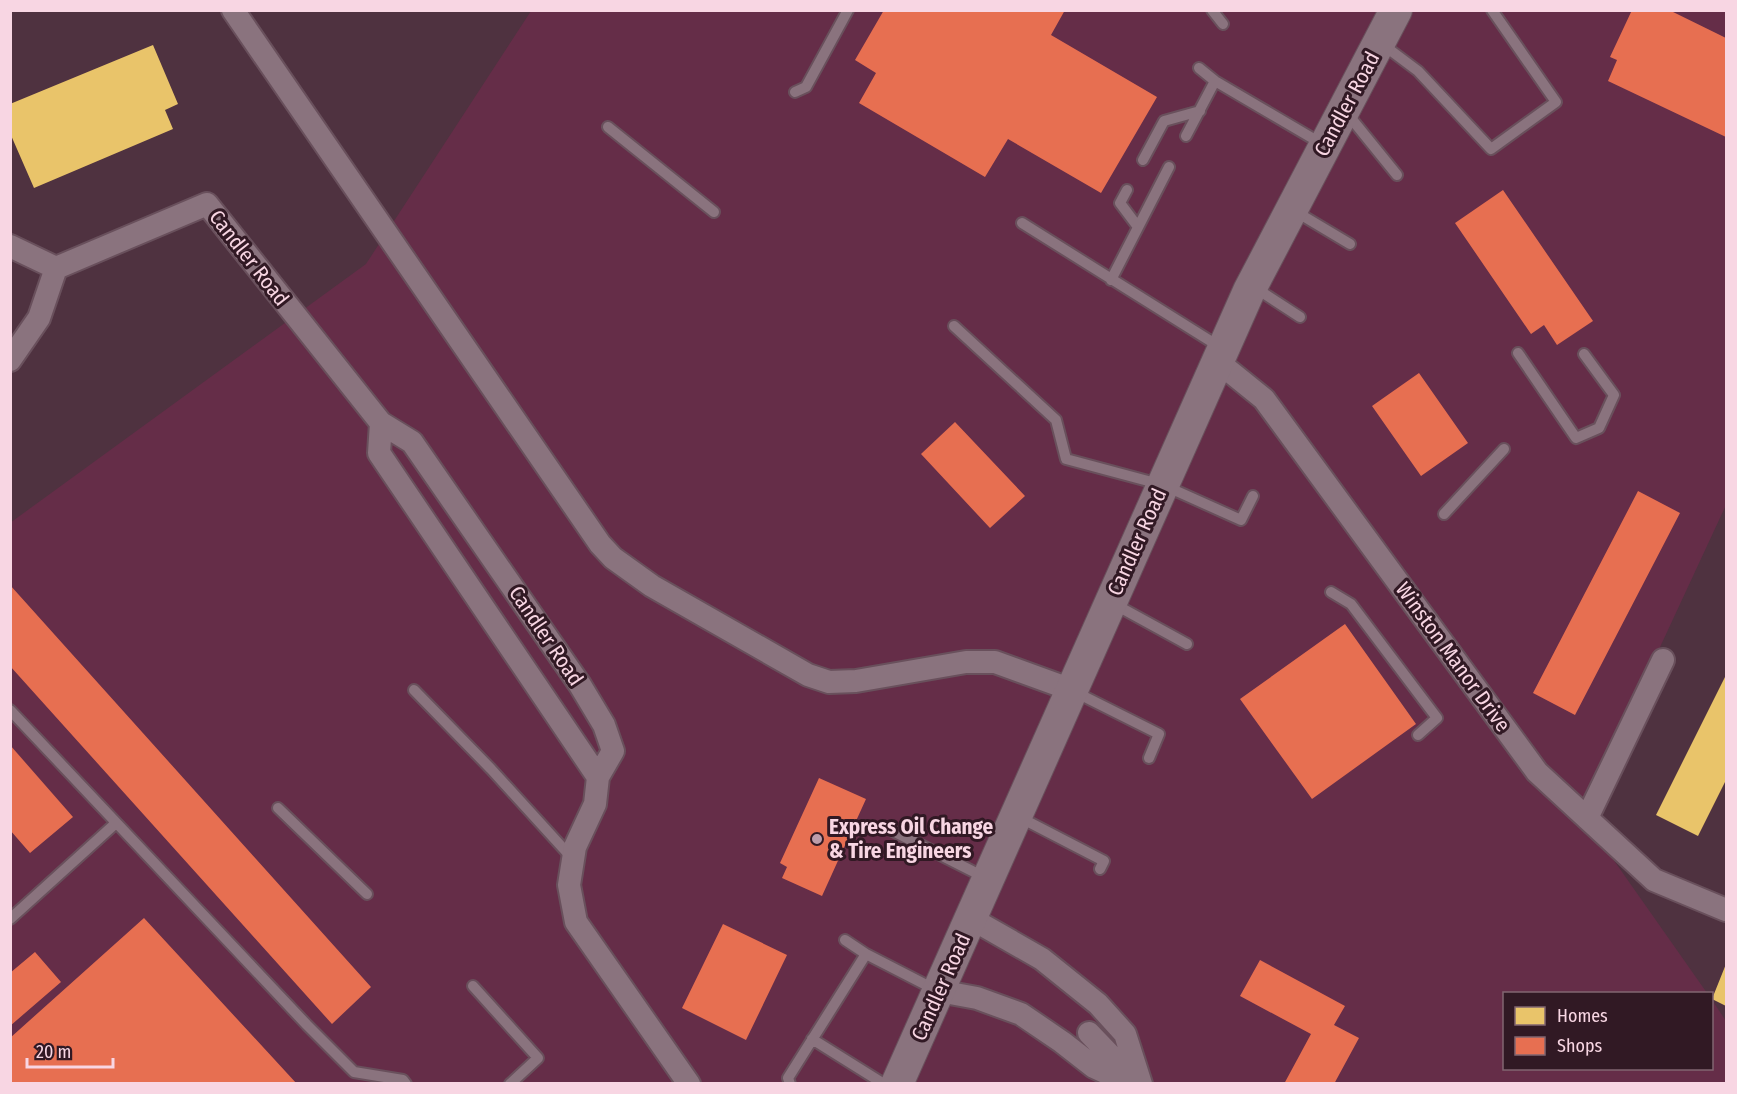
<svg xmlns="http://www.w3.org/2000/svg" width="1737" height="1094" font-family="'Fira Sans Condensed',sans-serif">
<rect width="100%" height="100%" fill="#4f3240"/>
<path fill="#652d48" d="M531 11H1726V505L1582 815 1707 993 1504 994V1068H1712V1000L1726 1021V1083H11L10 523 366 264Z"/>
<path fill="#e9c46a" d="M153 45 178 104 165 110 173 129 34 188 10 133V104Z
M1726 675V780L1698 836 1656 815Z
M1726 964V1006L1712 999Z"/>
<path fill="#e76f51" d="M884 10H1065L1051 35 1157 97 1101 193 1008 139 985 177 859 103 876 73 855 60Z
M1632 10H1669L1726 38V137L1608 81 1617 60 1610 57Z
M1503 190 1593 321 1557 345 1544 325 1531 334 1455 223Z
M1419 373 1468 443 1421 476 1372 406Z
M955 422 1025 496 990 528 921 454Z
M1638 491 1680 513 1575 715 1533 693Z
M10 585 371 987 332 1024 10 666Z
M1345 624 1416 724 1312 799 1240 699Z
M10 745 73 817 30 853 10 830Z
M819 778 866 799 822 896 782 878 787 867 780 863Z
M144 918 297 1084H10V1038Z
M723 924 787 955 746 1040 682 1008Z
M35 952 61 982 10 1026V973Z
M1260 960 1345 1006 1334 1025 1359 1038 1334 1084H1284L1311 1034 1240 996Z"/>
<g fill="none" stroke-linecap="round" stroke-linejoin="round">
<defs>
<path id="service" d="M1212 10 1223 24
M1382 44 1418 71 1491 149 1556 102 1492 10
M1199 68 1215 81 1324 145
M795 92 806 87 848 10
M1346 112 1397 175
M608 127 714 212
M1186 136 1215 81
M1143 160 1164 121 1200 111
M1127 190 1120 203 1138 227
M1293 210 1350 244
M1022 223 1220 347
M1111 280 1169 167
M1254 287 1300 317
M954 326 1056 420 1066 459 1163 485 1241 520 1253 496
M1518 353 1576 438 1599 428 1614 395 1584 354
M1444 514 1504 449
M1331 592 1351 604 1437 718 1418 735
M1114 604 1187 644
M414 690 491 769 572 858
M1075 692 1159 734 1149 758
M10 710 307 1025 354 1072 403 1080 406 1084
M278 808 367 894
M1019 817 1104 861 1100 869
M891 830 986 878
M10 919 116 823
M845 940 866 954 936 990
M473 986 538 1058 510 1084
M812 1039 884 1084
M790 1084 788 1078 866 954"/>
<path id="minor" d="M233 10 600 544 613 558 652 586 808 675 829 682 856 681 966 662H995L1072 690
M10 246 56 268 207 204 381 423 412 442 580 685 604 725 613 751 598 777 595 804 575 847 569 885 576 922 689 1084
M10 360 39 318 56 268
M1217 361 1264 399 1537 772 1654 880 1726 910
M381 423 379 453 598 777
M1587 818 1663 660
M972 919 1042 959 1098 1004 1125 1034 1141 1084
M939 991 977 998 1021 1014 1062 1042 1094 1067 1131 1084
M1089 1033 1136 1082"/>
<path id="secondary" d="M897 1084 1249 291 1396 10"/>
</defs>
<use href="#service" stroke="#69505c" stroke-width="14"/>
<use href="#minor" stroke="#69505c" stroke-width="26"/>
<use href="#secondary" stroke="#69505c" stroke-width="34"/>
<use href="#service" stroke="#8a737e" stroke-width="10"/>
<use href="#minor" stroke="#8a737e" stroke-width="22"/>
<use href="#secondary" stroke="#8a737e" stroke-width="32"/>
</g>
<circle fill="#bd9daa" stroke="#311924" stroke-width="2" cx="817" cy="839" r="6"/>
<g text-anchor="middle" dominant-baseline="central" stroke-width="6" stroke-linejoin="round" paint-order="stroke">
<g font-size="21" fill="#f8d6e3" stroke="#311924">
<text transform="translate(1347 104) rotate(-62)">Candler Road</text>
<text transform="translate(249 258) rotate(52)">Candler Road</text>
<text transform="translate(1137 542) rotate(-66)">Candler Road</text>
<text transform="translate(546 636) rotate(56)">Candler Road</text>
<text transform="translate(1453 657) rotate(54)">Winston Manor Drive</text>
<text transform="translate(941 987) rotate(-66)">Candler Road</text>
</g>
<g font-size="21" font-weight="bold" fill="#f8d6e3" stroke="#311924" text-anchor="start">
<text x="829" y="827">Express Oil Change<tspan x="829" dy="24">&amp; Tire Engineers</tspan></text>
</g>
</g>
<rect width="1737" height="1094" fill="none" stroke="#f8d6e3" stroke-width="24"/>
<rect x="1503" y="992" width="210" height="78" fill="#311924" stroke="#816570" stroke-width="1.5"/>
<rect x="1515" y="1007" width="30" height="18" fill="#e9c46a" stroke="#816570" stroke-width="1.5"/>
<text x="1557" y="1022" font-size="18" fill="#f8d6e3">Homes</text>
<rect x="1515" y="1037" width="30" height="18" fill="#e76f51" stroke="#816570" stroke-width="1.5"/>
<text x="1557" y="1052" font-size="18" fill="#f8d6e3">Shops</text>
<path d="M27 1058v9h86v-9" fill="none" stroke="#f8d6e3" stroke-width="3"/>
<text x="36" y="1058" font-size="18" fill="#f8d6e3" stroke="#311924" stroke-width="4.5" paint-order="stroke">20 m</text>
</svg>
